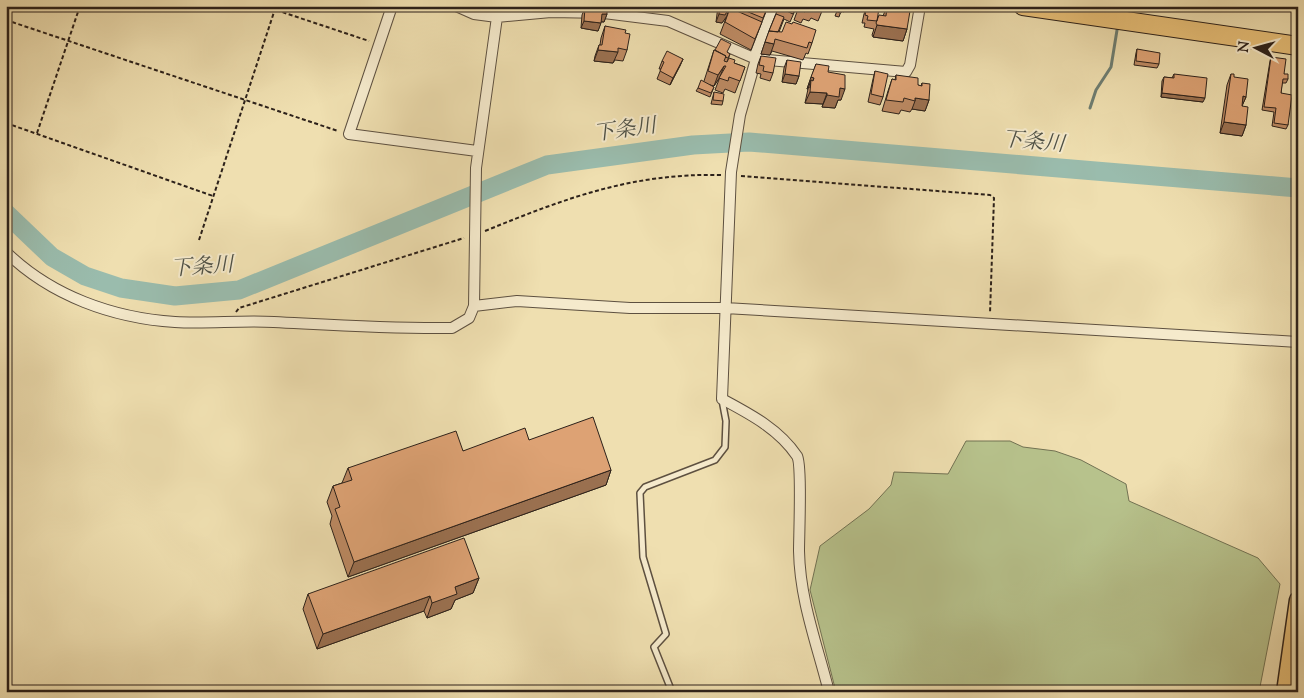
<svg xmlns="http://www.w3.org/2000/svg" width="1304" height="698" font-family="'Sorts Mill Goudy','Noto Serif JP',serif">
<rect width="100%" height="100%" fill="#efdfb0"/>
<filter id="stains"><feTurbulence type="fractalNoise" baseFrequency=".004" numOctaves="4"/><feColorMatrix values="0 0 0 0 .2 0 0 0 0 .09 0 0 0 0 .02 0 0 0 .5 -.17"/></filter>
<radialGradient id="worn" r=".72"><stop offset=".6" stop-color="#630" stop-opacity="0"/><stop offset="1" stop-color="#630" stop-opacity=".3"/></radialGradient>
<path fill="#b7c28c" stroke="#727253" d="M966 441H1010L1023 447 1055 451 1081 460 1126 484 1129 501 1258 558 1280 584 1259 692H836L810 590 820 546 869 509 891 485 894 472 948 474Z"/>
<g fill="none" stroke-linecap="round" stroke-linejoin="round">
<path stroke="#6e7e72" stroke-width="3" d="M1120 13 1121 6
M1090 108 1096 90 1111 67 1118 24"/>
<path stroke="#9abcad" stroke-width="19" d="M6 213 52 257 85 276 121 288 175 296 239 290 547 165 693 145 749 142 1298 188"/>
<defs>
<path id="service" d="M672 692 654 647 666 634 643 557 640 493 645 487 715 460 725 447 726 421 722 400"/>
<path id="minor" d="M392 6 349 134 477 151
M456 6 474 14 497 17 551 12 604 13 668 21 756 59 906 72 910 65 920 6
M1112 19 1114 6
M754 58 774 6
M756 59 740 115 731 172 722 399C750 414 779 429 797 456 802 464 799 537 799 551 800 601 817 644 829 692
M6 252C51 296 113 318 175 322 207 324 241 320 274 322 333 325 392 329 452 328L469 318 474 306 476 168 497 17
M474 306 517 301 630 308H725L1298 342"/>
<path id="primary" d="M1285 692 1298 600"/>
<path id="trunk" d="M1023 6 1298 46"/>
</defs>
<use href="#service" stroke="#5d5040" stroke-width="8"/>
<use href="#minor" stroke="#5d5040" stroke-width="12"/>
<use href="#primary" stroke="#2c211a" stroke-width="19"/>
<use href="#trunk" stroke="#2c211a" stroke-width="20"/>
<path stroke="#2c211a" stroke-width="2" stroke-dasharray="4 2.5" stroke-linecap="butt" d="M264 6 369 41
M6 20 338 131
M6 123 213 196
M37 133 80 6
M741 176 990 195 994 198 990 313
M485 231C566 198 632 173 721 175
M199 240 276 6
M236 312 239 308 464 238"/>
<use href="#service" stroke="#f5eacc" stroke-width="5"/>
<use href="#minor" stroke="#f5eacc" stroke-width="10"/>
<use href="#primary" stroke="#e8c078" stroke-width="16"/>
<use href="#trunk" stroke="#e8c078" stroke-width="18"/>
</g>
<path fill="#be8b64" stroke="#2c211a" d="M718 6H730L727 16 722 23 716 22Z
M742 6H768L751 50 720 34 730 8 740 12Z
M779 6H797L790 22 784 19 779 32 812 43 808 54 806 53 803 60 772 51 770 55 761 54 769 31Z
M797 6H824L818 21 811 18 809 21 803 19 801 23 794 20 798 9 797 8Z
M839 6H846L844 12 841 11 839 17 835 16Z
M867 6 877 20 883 16 887 6 907 29 903 41 873 37 872 35 874 29 864 27 865 23H862L864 14Z
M585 8 607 14 604 22H601L598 31 581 28 582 15Z
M605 26 625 33 627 50 623 61 615 60 613 63 594 61 595 56 599 45H600L601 38Z
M1137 49 1159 64 1157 68 1134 65 1136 53Z
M714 50 730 54 727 62 734 63 745 67 735 93 725 89 723 93 715 90 720 77 714 86 710 85 714 87 710 97 696 91 698 88 704 81Z
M761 56 773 73 770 81 760 78 761 74 756 73 758 64Z
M1271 57 1288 79 1286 83H1282L1281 93 1288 125 1286 129 1272 126 1274 112 1262 110 1270 61Z
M683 59 670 85 657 79 661 69H659L662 61Z
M787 60 799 76 796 84 782 82 784 68Z
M816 64 828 72 841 100H838L835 108 822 107 823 104 805 103 808 89H807Z
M875 71 883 97 880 105 868 102 873 79Z
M1174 74 1203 102 1161 97 1162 81 1164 77 1172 78Z
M1231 74 1246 97 1242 106 1246 125 1242 136 1220 133 1227 85Z
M896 75 918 85 921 86 922 83 929 100 925 111 912 109 910 112 901 110 899 114 882 111 888 91 892 79 895 80Z
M714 92 723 101 722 105 711 104Z
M529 440 611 470 606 485 348 577 330 524 332 516 327 502 333 486 342 483 348 468 463 451Z
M479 578 473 593 455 600 451 609 427 618 424 611 317 649 303 609 308 594Z"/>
<path fill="#9b7151" stroke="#2c211a" d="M613 6H626L625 9 612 8Z
M627 6H643L642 9 627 8Z
M729 8 727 16 722 23 716 22 719 14Z
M602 14H607L604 22 599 21Z
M584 21 601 23 598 31 581 28Z
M877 25 907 29 903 41 873 37Z
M765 42 774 44 770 55 761 54Z
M598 50 618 52 613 63 594 61Z
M683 59 680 66 670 85 673 78Z
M724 66 720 77 714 86 718 75Z
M785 74 799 76 796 84 782 82Z
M811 77 814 78 810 88 811 80 808 89H807Z
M840 88 845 89 841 100H838L835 108 822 107 827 95Z
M810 92 827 93 823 104 805 103Z
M1162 93 1205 98 1203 102 1161 97Z
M1243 96 1246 97 1241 108Z
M915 98 929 100 925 111 912 109 915 101Z
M1224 122 1246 125 1242 136 1220 133Z
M611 470 606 485 348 577 354 562Z
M479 578 473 593 455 600 451 609 427 618 432 603 455 587Z
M430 596 424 611 317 649 323 634Z"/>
<path fill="#dda274" stroke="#2c211a" d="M720 6H730L729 8 725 15 719 14Z
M742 6H768L763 18 741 9Z
M779 6H796L793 14 778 7Z
M799 6H815L814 10 807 7 805 12 798 9Z
M815 6H823L822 9Z
M839 6H846L845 9 843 8 841 13 837 12Z
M867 6 879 8 877 21 867 20 868 16 865 15Z
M887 6 910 11 907 29 877 25 876 23 879 15 886 16Z
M585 8 607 9V14H602L601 23 584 21Z
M730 8 762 22 755 39 725 22Z
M776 14 784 17 778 32 769 31Z
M786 22 792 24 793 22 816 30 812 43 809 42 807 48 775 39 774 44 765 42 769 31 782 32Z
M605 26 626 30 625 33 630 34 627 50 618 48V52L598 50 599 45H602Z
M721 39 731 44 727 52 730 54 728 58 725 57 726 56 715 50Z
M1137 49 1160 53 1159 64 1136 61Z
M714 50 726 56 724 61 727 62 729 58 735 60 734 63 745 67 740 81 729 77 728 81 719 78 726 66H724L718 75 708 71Z
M667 51 683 59 673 78 660 71 664 62 662 61Z
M761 56 776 58 773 73 763 71 764 66 759 65Z
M1271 57 1286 59 1284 74H1288V79H1283L1281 93 1292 95 1288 125 1274 123 1276 108 1264 107Z
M787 60 801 62 799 76 785 74Z
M816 64 829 66 828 72 845 75V89L840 88 839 97 827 95V93L810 92 811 80 813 81 814 78 811 77Z
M875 71 888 74 883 97 871 94Z
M1174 74 1207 78 1205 98 1162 93 1164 77 1174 78Z
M1231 74H1234V77L1248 79 1246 97 1243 96 1242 106 1248 107 1246 125 1224 122Z
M896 75 918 78V85L922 86V83L930 84 929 100 915 98V101L904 98 903 102 886 100 892 79 896 80Z
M701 80 714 87 711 93 698 88Z
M714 92 724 94 723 101 713 100Z
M593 417 611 470 354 562 335 509 340 507 333 486 352 480 348 468 456 431 463 451 525 428 529 440Z
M464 538 479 578 455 587 457 594 432 603 430 596 323 634 308 594Z"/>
<g text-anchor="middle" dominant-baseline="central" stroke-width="4" stroke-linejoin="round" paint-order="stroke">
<g font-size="21" font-style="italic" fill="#4d5046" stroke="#f5eacc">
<text transform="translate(625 131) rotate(-8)">下条川</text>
<text transform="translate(1033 143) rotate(5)">下条川</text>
<text transform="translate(202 268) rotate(-4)">下条川</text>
</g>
</g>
<rect width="1304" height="698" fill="none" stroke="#efdfb0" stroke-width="25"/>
<rect x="8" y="8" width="1289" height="683" fill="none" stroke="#2c211a" stroke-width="2.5"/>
<rect x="12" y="12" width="1279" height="673" fill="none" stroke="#2c211a"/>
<g transform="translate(1256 48) rotate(276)" stroke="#f5eacc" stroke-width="4" paint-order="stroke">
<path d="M0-4L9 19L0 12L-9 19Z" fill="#2c211a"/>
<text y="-8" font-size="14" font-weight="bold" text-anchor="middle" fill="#2c211a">N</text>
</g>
<rect width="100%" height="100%" filter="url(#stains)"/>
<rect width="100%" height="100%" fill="url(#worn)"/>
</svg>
